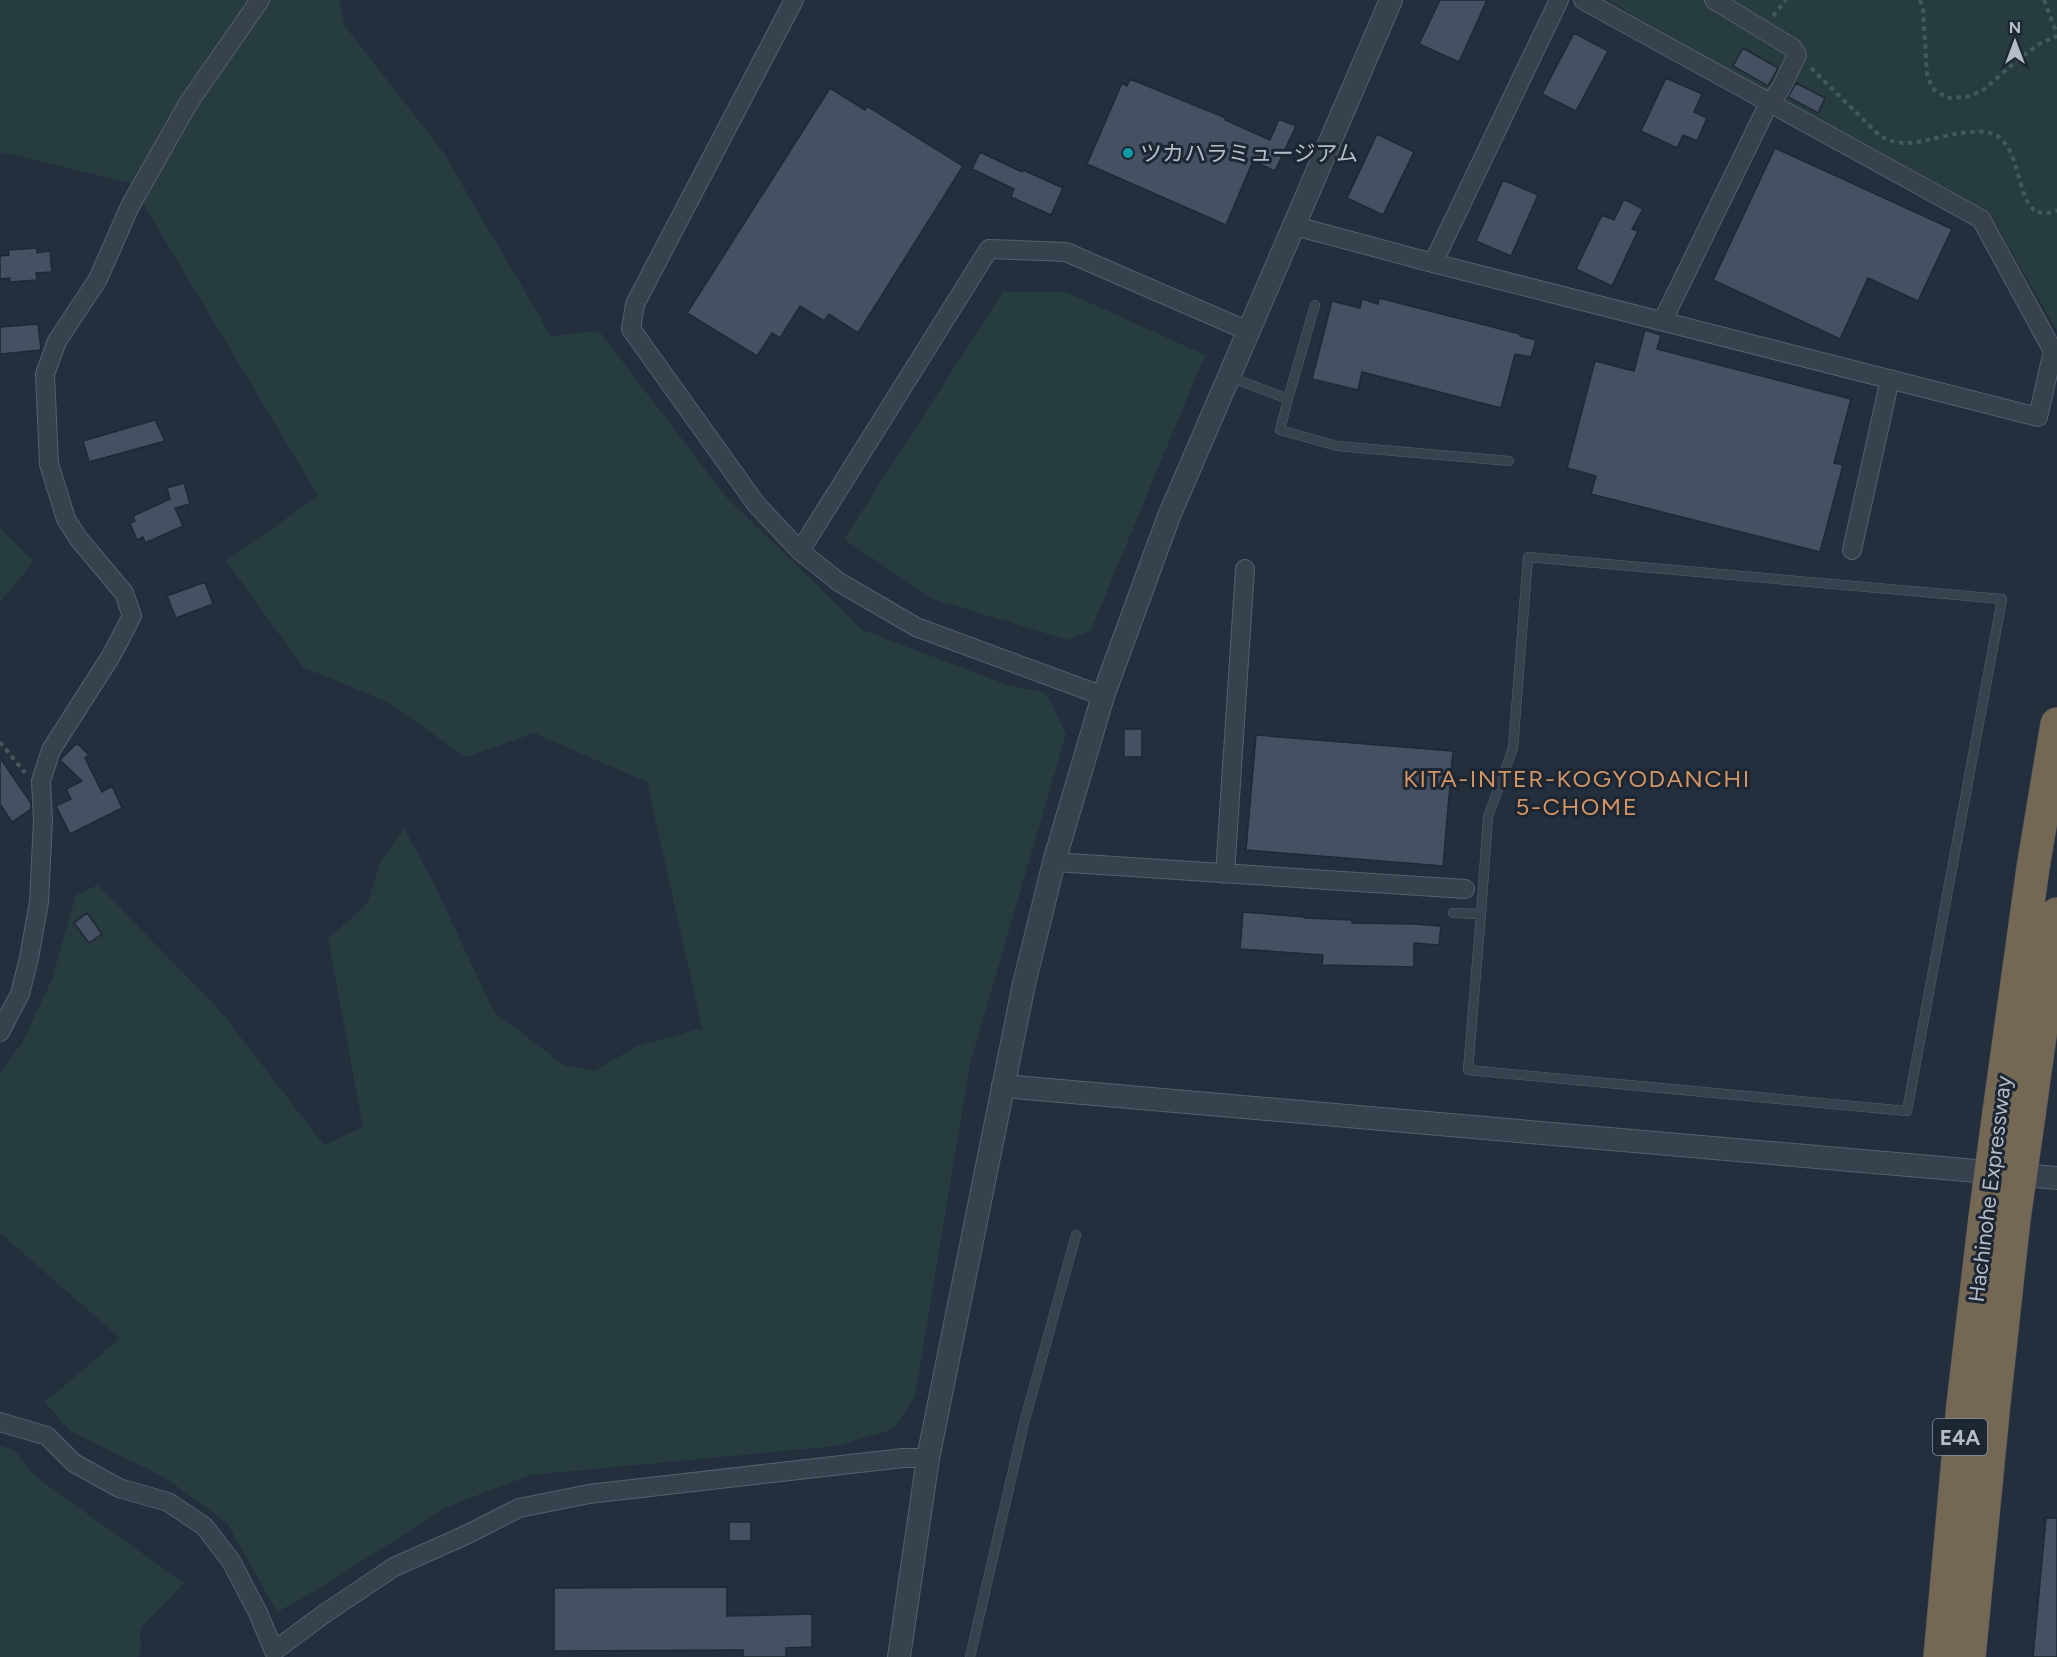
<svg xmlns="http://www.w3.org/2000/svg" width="2057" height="1657" font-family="Figtree,'Noto Sans JP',sans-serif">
<rect width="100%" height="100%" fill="#242f3e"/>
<path fill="#263c3f" d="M0 0H339L344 25 443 152 551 336 599 331 727 498 863 630 1005 684 1046 693 1066 734 970 1064 915 1397 893 1429 837 1446 530 1475 447 1507 315 1591 277 1612 227 1523 164 1477 70 1431 45 1402 120 1338 0 1233V1073L22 1043 52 979 76 895 98 885 221 1012 324 1145 363 1127 328 939 368 903 380 862 404 828 435 886 494 1012 564 1065 595 1071 637 1046 702 1028 647 782 534 733 466 757 387 702 303 667 226 561 318 496 131 183 0 152Z
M1607 0H2057V331L1989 212 1726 68Z
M1003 292H1066L1205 355 1091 630 1068 640 933 599 844 539Z
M0 528 34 561 0 602Z
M0 1446 14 1450 36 1477 184 1583 140 1628 141 1652 138 1657H0Z"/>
<path fill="#455162" stroke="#1f2835" stroke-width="1.5" d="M1440 0H1487L1459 62 1419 44Z
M1574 33 1608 51 1576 111 1542 94Z
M1743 48 1778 68 1768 86 1733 66Z
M1666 78 1702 94 1694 112 1707 118 1697 141 1683 135 1677 148 1641 131Z
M1130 79 1226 118 1225 120 1270 140 1279 119 1296 126 1275 171 1253 161 1226 225 1087 164 1122 83 1127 86Z
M1796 83 1825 98 1818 113 1788 97Z
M830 88 865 110 867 106 963 166 858 333 829 314 824 321 800 306 780 338 772 333 757 356 687 313Z
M1377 134 1414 152 1383 215 1347 198Z
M1775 148 1952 229 1918 301 1868 278 1840 339 1713 280Z
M980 152 1022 172 1023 170 1063 188 1051 215 1011 197 1014 189 972 169Z
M1503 180 1538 195 1511 256 1476 241Z
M1624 199 1643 209 1632 229 1638 231 1612 286 1576 269 1602 215 1614 220Z
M37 248V253L50 251 52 272 36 273 37 280 10 282V278L0 279V256L9 255 8 250Z
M1379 298 1520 334V336L1536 340 1531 357 1515 354 1501 408 1362 372 1358 390 1312 379 1332 301 1360 308 1362 299 1378 304Z
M38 324 41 350 0 354V327Z
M1645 330 1661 335 1657 349 1851 399 1834 463 1843 465 1820 552 1591 494 1596 476 1567 468 1595 361 1634 371Z
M155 420 165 441 89 462 83 441Z
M184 483 190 504 175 508 183 526 145 543 143 537 137 540 130 523 135 521 133 516 170 499 167 488Z
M205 582 213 604 176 618 167 596Z
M1124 729H1142V757H1124Z
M1256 735 1453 751 1443 866 1246 850Z
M77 743 89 755 85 758 102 792 112 786 122 808 70 834 56 806 71 799 66 789 82 781 60 760Z
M0 758 31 803V809L12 822 0 804Z
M1243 912 1305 917V918L1352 920V923L1414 924 1441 926 1439 945 1414 943V967L1322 965 1323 955 1240 949Z
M87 913 102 934 89 943 74 923Z
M2046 1518H2057V1657H2033Z
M729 1522H751V1541H729Z
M727 1587V1616L812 1614V1647L786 1648V1657H743V1650L554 1651V1588Z"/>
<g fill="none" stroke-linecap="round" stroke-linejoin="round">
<defs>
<path id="service" d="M1230 377 1288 399 1280 430 1337 446 1509 461
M1288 399 1315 305
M1453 913 1481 914 1488 817 1513 748 1528 557 2002 599 1907 1111 1468 1070 1481 914
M970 1657 1024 1423 1076 1235"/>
<path id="minor" d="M794 0 635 304 631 329 756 504 800 551 839 582 916 627 1103 696
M1295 226 1433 263 2038 417 2053 351 1981 219 1583 0
M1433 263 1559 0
M1663 320 1769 103 1781 88 1797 55 1793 48 1714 0
M1852 550 1890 379
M800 551 989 249 1066 252 1248 331
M1054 862 1465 889
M1225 874 1245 569
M0 1032 20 994 29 958 39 902 43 820 41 781 51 750 111 656 132 616 124 593 78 538 66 519 49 464 45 374 57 341 98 279 130 206 189 102 260 0
M0 1422 47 1436 74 1463 119 1488 168 1502 204 1526 231 1561 258 1613 274 1651 324 1614 394 1567 468 1534 519 1508 589 1494 903 1458H928"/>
<path id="tertiary" d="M1003 1086 2057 1178
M899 1657 928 1458 1024 984 1054 862 1103 696 1169 516 1391 0"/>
<path id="motorway" d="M1999 1112 2033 868 2057 724
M2029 1115 2057 914
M1940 1657 1963 1404 1985 1218
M1969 1657 1994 1403 2014 1219"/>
</defs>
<use href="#service" stroke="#565f6c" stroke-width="10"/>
<use href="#minor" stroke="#565f6c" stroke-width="20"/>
<use href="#tertiary" stroke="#565f6c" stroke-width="24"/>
<use href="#motorway" stroke="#434c59" stroke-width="34"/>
<path stroke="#44595c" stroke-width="4" stroke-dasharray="4.5 4.5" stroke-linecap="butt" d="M1920 0 1923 9 1927 74 1932 88 1947 98 1966 97 1982 91 2020 58 2039 44 2057 36
M2044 0 2057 34
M1773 16 1786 0
M1811 68 1880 136C1888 140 1896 143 1906 143 1930 143 1981 121 2000 138 2015 151 2018 179 2025 197 2027 202 2032 207 2035 212L2049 213 2057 210
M0 742 25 773"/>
<use href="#service" stroke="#38414e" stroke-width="9"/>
<use href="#minor" stroke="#38414e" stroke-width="18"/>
<use href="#tertiary" stroke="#38414e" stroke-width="22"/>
<use href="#motorway" stroke="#746855" stroke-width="33"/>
<defs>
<path id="motorway-bridge" d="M1985 1218 1999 1112
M2014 1219 2029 1115"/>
</defs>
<use href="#motorway-bridge" stroke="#434c59" stroke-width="34" stroke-linecap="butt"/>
<use href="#motorway-bridge" stroke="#746855" stroke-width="33"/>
</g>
<circle fill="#0f9aa8" stroke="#1d2633" stroke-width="2" cx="1128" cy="153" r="6"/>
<g text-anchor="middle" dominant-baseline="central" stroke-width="6" stroke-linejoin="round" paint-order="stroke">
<rect fill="#1d2633" stroke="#878f9c" stroke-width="1.5" x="1933" y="1419" width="54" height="36" rx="4.5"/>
<g font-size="21" font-weight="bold" fill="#b4bcc9">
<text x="1960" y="1437">E4A</text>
</g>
<g font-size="22" fill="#b4bcc9" stroke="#1d2633" text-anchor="start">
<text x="1140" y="153">ツカハラミュージアム</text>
</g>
<g font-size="22" fill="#b4bcc9" stroke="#1d2633">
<text transform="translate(1990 1189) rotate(-83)">Hachinohe Expressway</text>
</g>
<g font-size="24" letter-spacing="1.5" fill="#d59563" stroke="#1d2633">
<text x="1577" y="778">KITA-INTER-KOGYODANCHI<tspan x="1577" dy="28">5-CHOME</tspan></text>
</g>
</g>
<g transform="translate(2015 42)" stroke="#1d2633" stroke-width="4.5" paint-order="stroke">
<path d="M0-4.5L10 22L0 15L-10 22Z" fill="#b4bcc9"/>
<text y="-9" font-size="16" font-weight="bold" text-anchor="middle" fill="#b4bcc9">N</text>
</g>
</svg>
